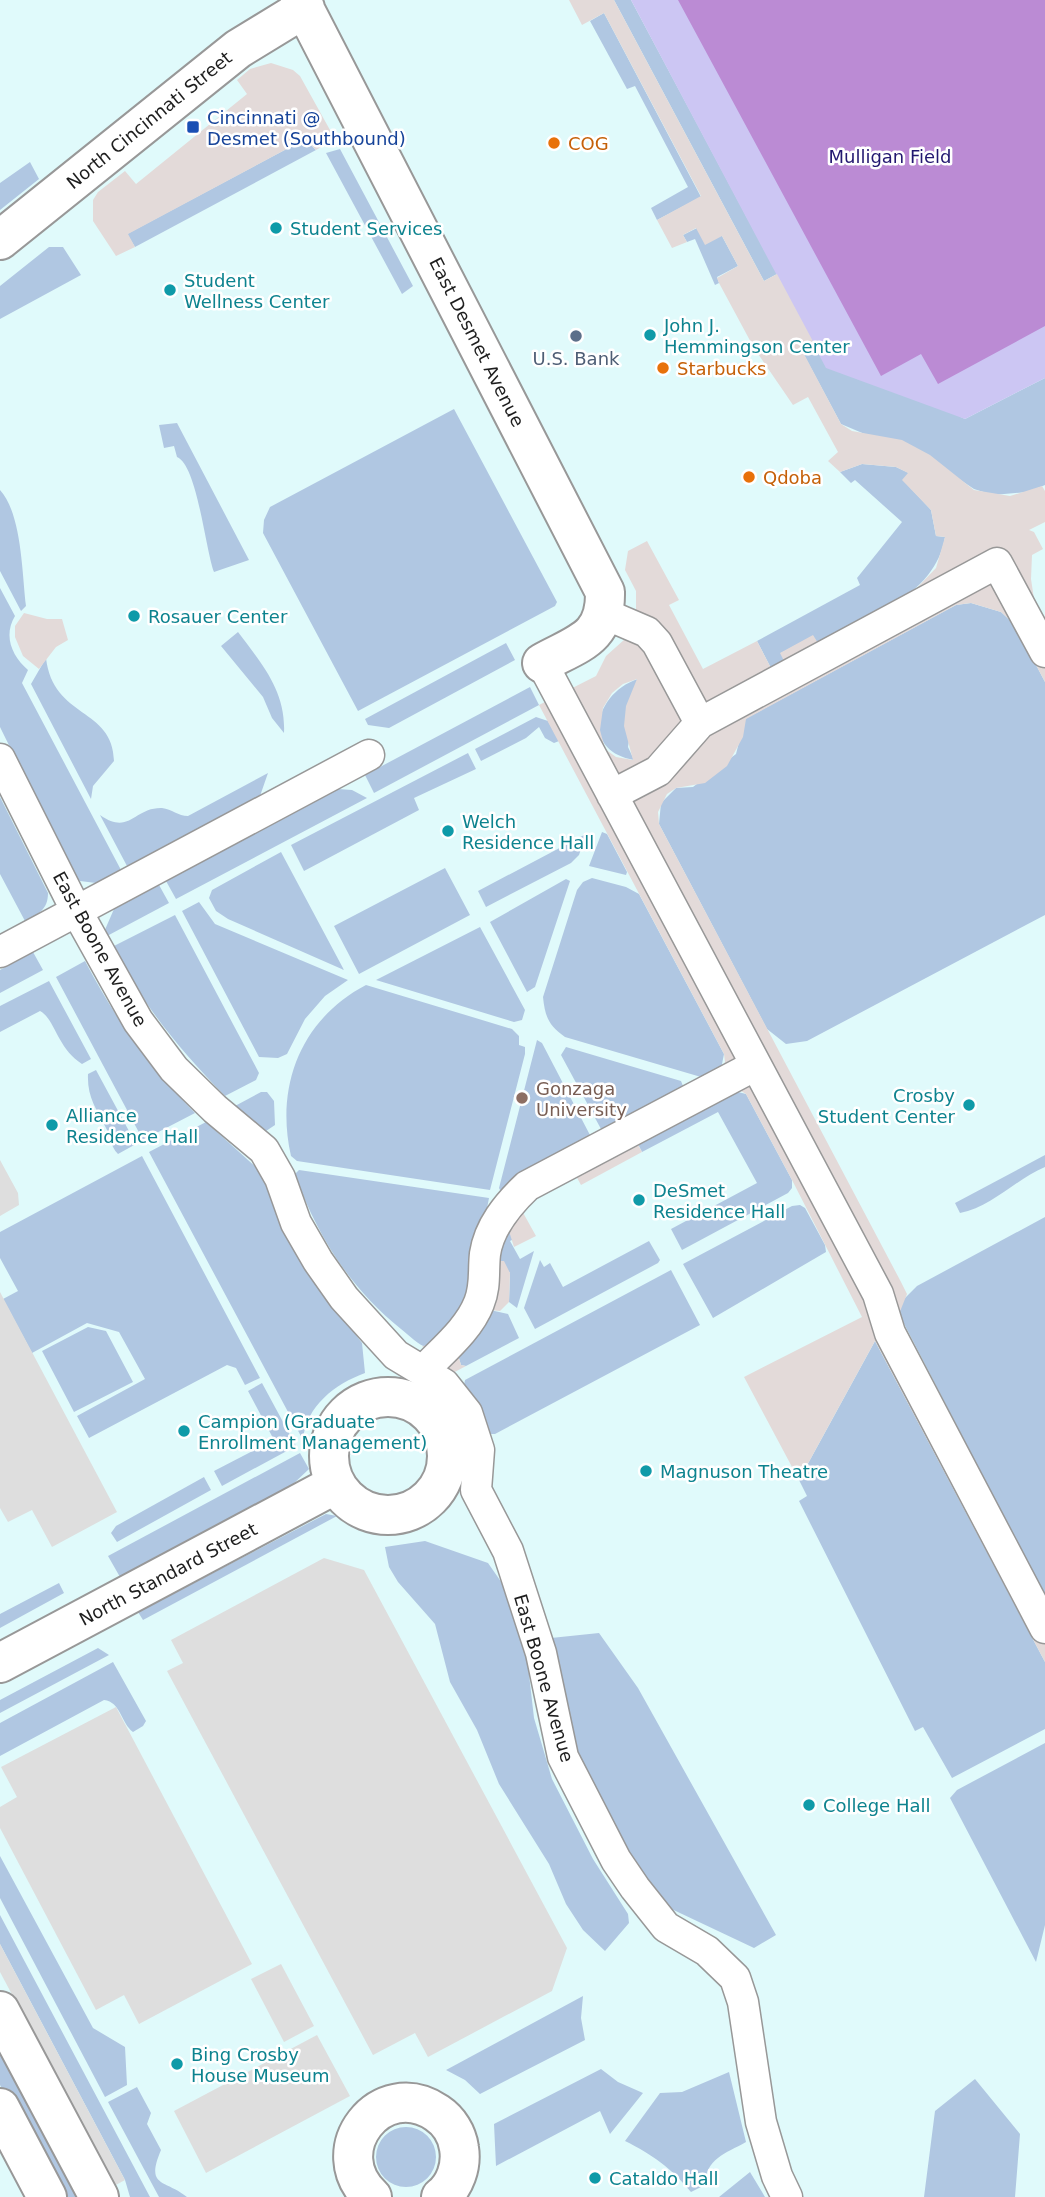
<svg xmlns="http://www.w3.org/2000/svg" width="1045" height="2197" font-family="'DejaVu Sans',sans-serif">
<rect width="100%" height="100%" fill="#e5eeeb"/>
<path fill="#e0fafb" d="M0 0H1045V2197H0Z"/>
<path fill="#b0c7e2" d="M614 0H631L777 274 764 281Z
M604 13 701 197 657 220 651 208 688 187 635 86 627 89 590 21Z
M296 144H310L316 150 135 247 127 234Z
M340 149 413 286 402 294 326 153Z
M30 162 39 179 0 210V183Z
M697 228 722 236 738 266 717 277 719 283 715 285 695 239 687 242 683 235Z
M49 247H63L81 275 0 319V286Z
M816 347 965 419 1045 378V485L1028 492 993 495 974 489 956 477 867 435 841 424 803 353Z
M454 409 557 602 555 606 358 711 263 533 264 520 270 507Z
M177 423 249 560 214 572C205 547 197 465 177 457L174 446 164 448 159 425Z
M862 464 896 467 909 473 903 480 931 510 936 536 945 537C935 597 867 617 818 644L813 636 781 653 785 661 771 668 757 641 860 585 857 578 902 522 855 480 851 483 840 472Z
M0 490C22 514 22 574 26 606L21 611 0 571Z
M0 588 15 616C3 636 12 656 28 670L22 683 121 870 96 883 80 881 72 873 0 727Z
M971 603 1001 612 1015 625 1045 682V915L807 1041 786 1044 767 1029 659 824 661 803 676 788 693 787 736 754 745 719 956 605Z
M238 632C262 664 286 691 284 733L272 718 263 697 221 646Z
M506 643 515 660 389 728 368 725 365 719Z
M46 658C53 719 113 707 114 761L93 786 91 799 31 684Z
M638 679 628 747 634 760C580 751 595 693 638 679Z
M530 687 539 705 374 793 365 775Z
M536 717 548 721 559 741 554 743 545 738 539 727 526 738 481 761 475 749Z
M468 753 476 769 414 798 419 810 304 871 291 845Z
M268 773 260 796 127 866 100 815C130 836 134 807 162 808 172 809 178 816 188 816Z
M338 789 352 790 367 798 176 899 166 881Z
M0 797 48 893C48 909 39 914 25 921L0 874Z
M602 832 607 834 627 872 626 875 589 866Z
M586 834 579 855 571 863 486 907 478 891Z
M281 852 344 970 228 919 216 911 209 898 212 890Z
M445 868 470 915 359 974 334 926Z
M592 878 626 887 639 894 724 1054 721 1069 701 1077 565 1037C548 1025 545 1016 543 997L577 890 583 882Z
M566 879 570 881 535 987 527 992 490 922Z
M159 885 169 903 107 936 104 932 114 909Z
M199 902 215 924 348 980 325 996 305 1019 287 1054 278 1058 259 1057 182 911Z
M175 915 259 1073 256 1080 225 1096C177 1047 146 1008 112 947Z
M480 927 525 1010 522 1020 514 1022 376 980Z
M33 952 43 970 0 993V970Z
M85 961C116 1020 148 1065 195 1113L143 1140 56 977Z
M49 981 91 1059 82 1064C57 1048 55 1019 40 1011L0 1032V1006Z
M366 985 512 1029 519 1036V1045L525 1047V1054L490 1190 297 1161 291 1156C275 1086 301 1019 366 985Z
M537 1040 542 1043 591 1137 501 1192 499 1188Z
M566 1047 681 1081 683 1086 606 1130 601 1129 561 1055Z
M96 1070 136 1144 118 1154C110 1146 111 1137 106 1128 96 1108 87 1097 88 1074Z
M734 1091 746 1094 792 1180V1188L788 1193 682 1250 671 1229 757 1183 718 1112 642 1152 637 1142Z
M261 1092H267L274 1101 275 1125 266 1131 235 1106Z
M206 1122 259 1170 305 1268 362 1343 365 1373C335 1384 306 1406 303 1440L149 1152Z
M1045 1155V1167C1016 1179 992 1207 960 1213L955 1203Z
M142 1156 260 1378 245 1385 236 1368 227 1365 89 1438 77 1416 145 1379 119 1332 87 1323 32 1353 3 1299 18 1291 0 1258V1232Z
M299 1170 489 1198 472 1285 454 1320 428 1348C418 1345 410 1336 401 1329 350 1288 317 1236 295 1174Z
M800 1205 805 1208 825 1245 826 1252 713 1318 683 1264 792 1206Z
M1045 1217V1596L899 1314 902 1301 917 1286Z
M508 1227 514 1239 510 1241 520 1259 534 1251 517 1308 509 1302 510 1273 499 1261V1245Z
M649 1241 660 1260 658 1263 535 1329 524 1308 540 1260 544 1267 550 1263 563 1287Z
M671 1270 700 1325 495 1434H489L464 1385 465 1380Z
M490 1310 508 1314 519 1338 466 1366 461 1365 458 1355Z
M88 1327 106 1331 133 1382 74 1412 42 1351Z
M875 1341 1045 1662V1729L952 1778 923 1727 915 1731 799 1501 807 1496 799 1480Z
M262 1383 296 1446 222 1486 214 1471 274 1440 248 1391Z
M300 1453 309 1469 291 1486 120 1577 108 1556Z
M204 1477 211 1490 117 1542 111 1533 116 1526Z
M326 1514 337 1516 143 1620 138 1612Z
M425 1541 488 1563 504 1586 527 1657 534 1718 552 1779 593 1859 628 1914 629 1923 605 1951 583 1930 566 1904 549 1864 499 1784 477 1730 450 1682 435 1624 398 1582 389 1567 385 1547Z
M59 1583 64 1593 0 1628V1614Z
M599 1633 638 1688 776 1935 754 1948 663 1905 621 1848 579 1762 551 1638Z
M98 1648 109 1655 0 1713V1700Z
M113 1662 146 1721 143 1726 133 1732C121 1723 121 1702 104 1700L0 1756V1723Z
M1045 1743V1925L1036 1962 950 1798 957 1790Z
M0 1856 93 2028 125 2047 127 2085 105 2097 0 1898Z
M0 1915 150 2197H130L125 2180 0 1944Z
M583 1996 581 2018 585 2040 480 2094 465 2080 446 2070Z
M0 2035 86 2197H60L0 2085Z
M601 2069 618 2082 643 2093 610 2134 600 2111 496 2166 494 2124Z
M729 2072 746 2142C725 2154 706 2158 705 2185L691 2192C671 2168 653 2155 625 2141L660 2093 682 2092Z
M975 2079 1020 2134 1015 2197H924L935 2111Z
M137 2087 151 2113 147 2124 161 2150C145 2188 165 2179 187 2197H159L108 2102Z
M376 2157a30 30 0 1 1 60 0a30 30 0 1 1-60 0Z
M750 2172 765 2197H719Z"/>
<path fill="#ccc6f3" d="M631 0H1045V378L965 419 826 368Z"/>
<path fill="#bb8bd4" d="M678 0H1045V326L938 384 921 354 881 376Z"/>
<path fill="#dedede" d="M0 1160 18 1193 19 1205 0 1216Z
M0 1292 117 1512 52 1547 32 1510 8 1522 0 1508Z
M324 1558 364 1570 567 1948 552 1991 428 2057 415 2033 373 2055 167 1671 183 1663 171 1640Z
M116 1707 252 1964 139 2024 124 1995 96 2010 0 1828V1807L17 1797 1 1767Z
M0 1944 125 2180 114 2186 0 1972Z
M281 1964 314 2026 284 2042 251 1979Z
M317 2035 350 2096 206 2173 174 2111Z"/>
<path fill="#e3dad9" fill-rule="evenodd" d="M569 0H614L764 281 777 274 816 347 804 354 841 424 852 431 902 440 930 455 974 490 1010 496 1042 486 1045 491V522L1029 530 1034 532 1043 549 1032 555 1031 579 1034 599 1045 622V682L1015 625 1001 612 971 603 956 605 746 719 743 737 727 766 705 783 676 788 667 794 658 812 659 824 901 1282 907 1294 899 1314 903 1326 1045 1596V1662L875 1341 799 1480 744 1377 862 1317 792 1180 746 1094 741 1091H734L637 1143 642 1152 581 1185 576 1176 532 1198 521 1209 536 1236 514 1247 508 1228 499 1245V1261H504L510 1273 509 1302 500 1311 490 1310 458 1355 461 1365 466 1366 451 1374 422 1346 433 1345 468 1299 476 1234 721 1069 725 1062 724 1054 539 705 596 676 606 656 625 639 636 610V591L625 570 628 551 647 541 679 600 669 605 703 669 757 641 771 668 784 661 780 653 813 635 818 643 912 593 936 568 945 537 936 536 931 510 902 480 908 473 896 467 862 464 840 472 828 461 838 452 808 397 793 405 754 348 719 283 717 278 738 266 722 236 705 245 696 228 683 235 687 242 672 248 657 220 701 196 604 13 582 25ZM637 679 626 706 624 726 633 760 616 757 605 749 600 730 603 708 612 693 623 684Z
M271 63 293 70 300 76 335 139 316 150 310 144H296L128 234 135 247 116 256 93 221V200L98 192 125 171 136 184 247 94 237 80 250 69Z
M24 613 47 619H62L68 640 56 647 39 669 23 656 15 637V626Z"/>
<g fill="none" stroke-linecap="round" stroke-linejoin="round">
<defs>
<path id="pedestrian" d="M605 614 647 632 657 643 700 723
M542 663 878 1294 890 1333 1045 1628
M0 759 76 910 138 1021 174 1069 215 1109 264 1150 280 1178 296 1223 318 1261 344 1298 396 1355 444 1384 467 1413 479 1450 476 1490 508 1551 541 1653 563 1757 616 1860 635 1888 666 1927 707 1951 735 1978 743 2002 761 2122 777 2176 787 2197
M612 795 658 771 700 723 997 563 1045 652
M0 952 369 755
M424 1370C443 1350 469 1329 479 1303 486 1286 483 1272 485 1254 489 1227 507 1205 527 1186L756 1065"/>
<path id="minor" d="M300 0 605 592C606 639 578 643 542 663
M0 240 238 49 305 8
M329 1456a59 59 0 1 1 118 0a59 59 0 1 1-118 0Z
M0 1663 336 1484
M372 2197C322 2151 381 2075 437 2113 449 2121 457 2134 459 2148 462 2166 455 2186 441 2197"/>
<path id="tertiary" d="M0 2011 99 2197
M0 2108 47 2197"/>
</defs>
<use href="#pedestrian" stroke="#989898" stroke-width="33"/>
<use href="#minor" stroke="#989898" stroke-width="42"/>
<use href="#tertiary" stroke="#989898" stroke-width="42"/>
<use href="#pedestrian" stroke="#fff" stroke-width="30"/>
<use href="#minor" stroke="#fff" stroke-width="38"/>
<use href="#tertiary" stroke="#fff" stroke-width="38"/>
</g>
<rect fill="#1a4fb4" stroke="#fff" stroke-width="2.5" x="186" y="120" width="14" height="14" rx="3.5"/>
<g fill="#e8710a" stroke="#fff" stroke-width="2.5">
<circle cx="554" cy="143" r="7"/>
<circle cx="663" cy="368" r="7"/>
<circle cx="749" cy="477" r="7"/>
</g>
<g fill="#0f9aa8" stroke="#fff" stroke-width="2.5">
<circle cx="276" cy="228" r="7"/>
<circle cx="170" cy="290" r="7"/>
<circle cx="650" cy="335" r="7"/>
<circle cx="134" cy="616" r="7"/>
<circle cx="448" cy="831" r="7"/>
<circle cx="969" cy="1105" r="7"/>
<circle cx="52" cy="1125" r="7"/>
<circle cx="639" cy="1200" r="7"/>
<circle cx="184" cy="1431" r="7"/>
<circle cx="646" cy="1471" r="7"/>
<circle cx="809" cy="1805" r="7"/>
<circle cx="177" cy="2064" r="7"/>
<circle cx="595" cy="2178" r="7"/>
</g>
<circle fill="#5c6f8a" stroke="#fff" stroke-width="2.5" cx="576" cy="336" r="7"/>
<circle fill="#8d6e63" stroke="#fff" stroke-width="2.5" cx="522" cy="1098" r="7"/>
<g text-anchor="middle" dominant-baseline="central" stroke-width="5" stroke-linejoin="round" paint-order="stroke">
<g font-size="18" fill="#164399" stroke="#fff" text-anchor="start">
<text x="207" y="117">Cincinnati @<tspan x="207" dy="21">Desmet (Southbound)</tspan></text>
</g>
<g font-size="18" fill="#1e1e1e" stroke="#fff">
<text transform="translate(149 120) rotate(-39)">North Cincinnati Street</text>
<text transform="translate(477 342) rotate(63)">East Desmet Avenue</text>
<text transform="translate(100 949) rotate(61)">East Boone Avenue</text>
<text transform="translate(168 1574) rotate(-28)">North Standard Street</text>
<text transform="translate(544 1678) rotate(74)">East Boone Avenue</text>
</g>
<g font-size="18" fill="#c56008" stroke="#fff" text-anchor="start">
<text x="568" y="143">COG</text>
<text x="677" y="368">Starbucks</text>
<text x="763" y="477">Qdoba</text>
</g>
<g font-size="18" fill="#221770" stroke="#fff">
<text x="890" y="156">Mulligan Field</text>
</g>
<g font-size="18" fill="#0d838f" stroke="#fff" text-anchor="start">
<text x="290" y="228">Student Services</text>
<text x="184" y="280">Student<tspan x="184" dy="21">Wellness Center</tspan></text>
<text x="664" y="325">John J.<tspan x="664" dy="21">Hemmingson Center</tspan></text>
<text x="148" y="616">Rosauer Center</text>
<text x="462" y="821">Welch<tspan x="462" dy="21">Residence Hall</tspan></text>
<text x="955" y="1095" text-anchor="end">Crosby<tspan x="955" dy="21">Student Center</tspan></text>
<text x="66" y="1115">Alliance<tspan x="66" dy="21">Residence Hall</tspan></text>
<text x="653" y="1190">DeSmet<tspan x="653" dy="21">Residence Hall</tspan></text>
<text x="198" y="1421">Campion (Graduate<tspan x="198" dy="21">Enrollment Management)</tspan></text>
<text x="660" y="1471">Magnuson Theatre</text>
<text x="823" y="1805">College Hall</text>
<text x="191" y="2054">Bing Crosby<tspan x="191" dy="21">House Museum</tspan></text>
<text x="609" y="2178">Cataldo Hall</text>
</g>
<g font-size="18" fill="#4e5e75" stroke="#fff">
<text x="576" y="358">U.S. Bank</text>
</g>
<g font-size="18" fill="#785e54" stroke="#fff" text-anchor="start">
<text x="536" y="1088">Gonzaga<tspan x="536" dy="21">University</tspan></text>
</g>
</g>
</svg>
